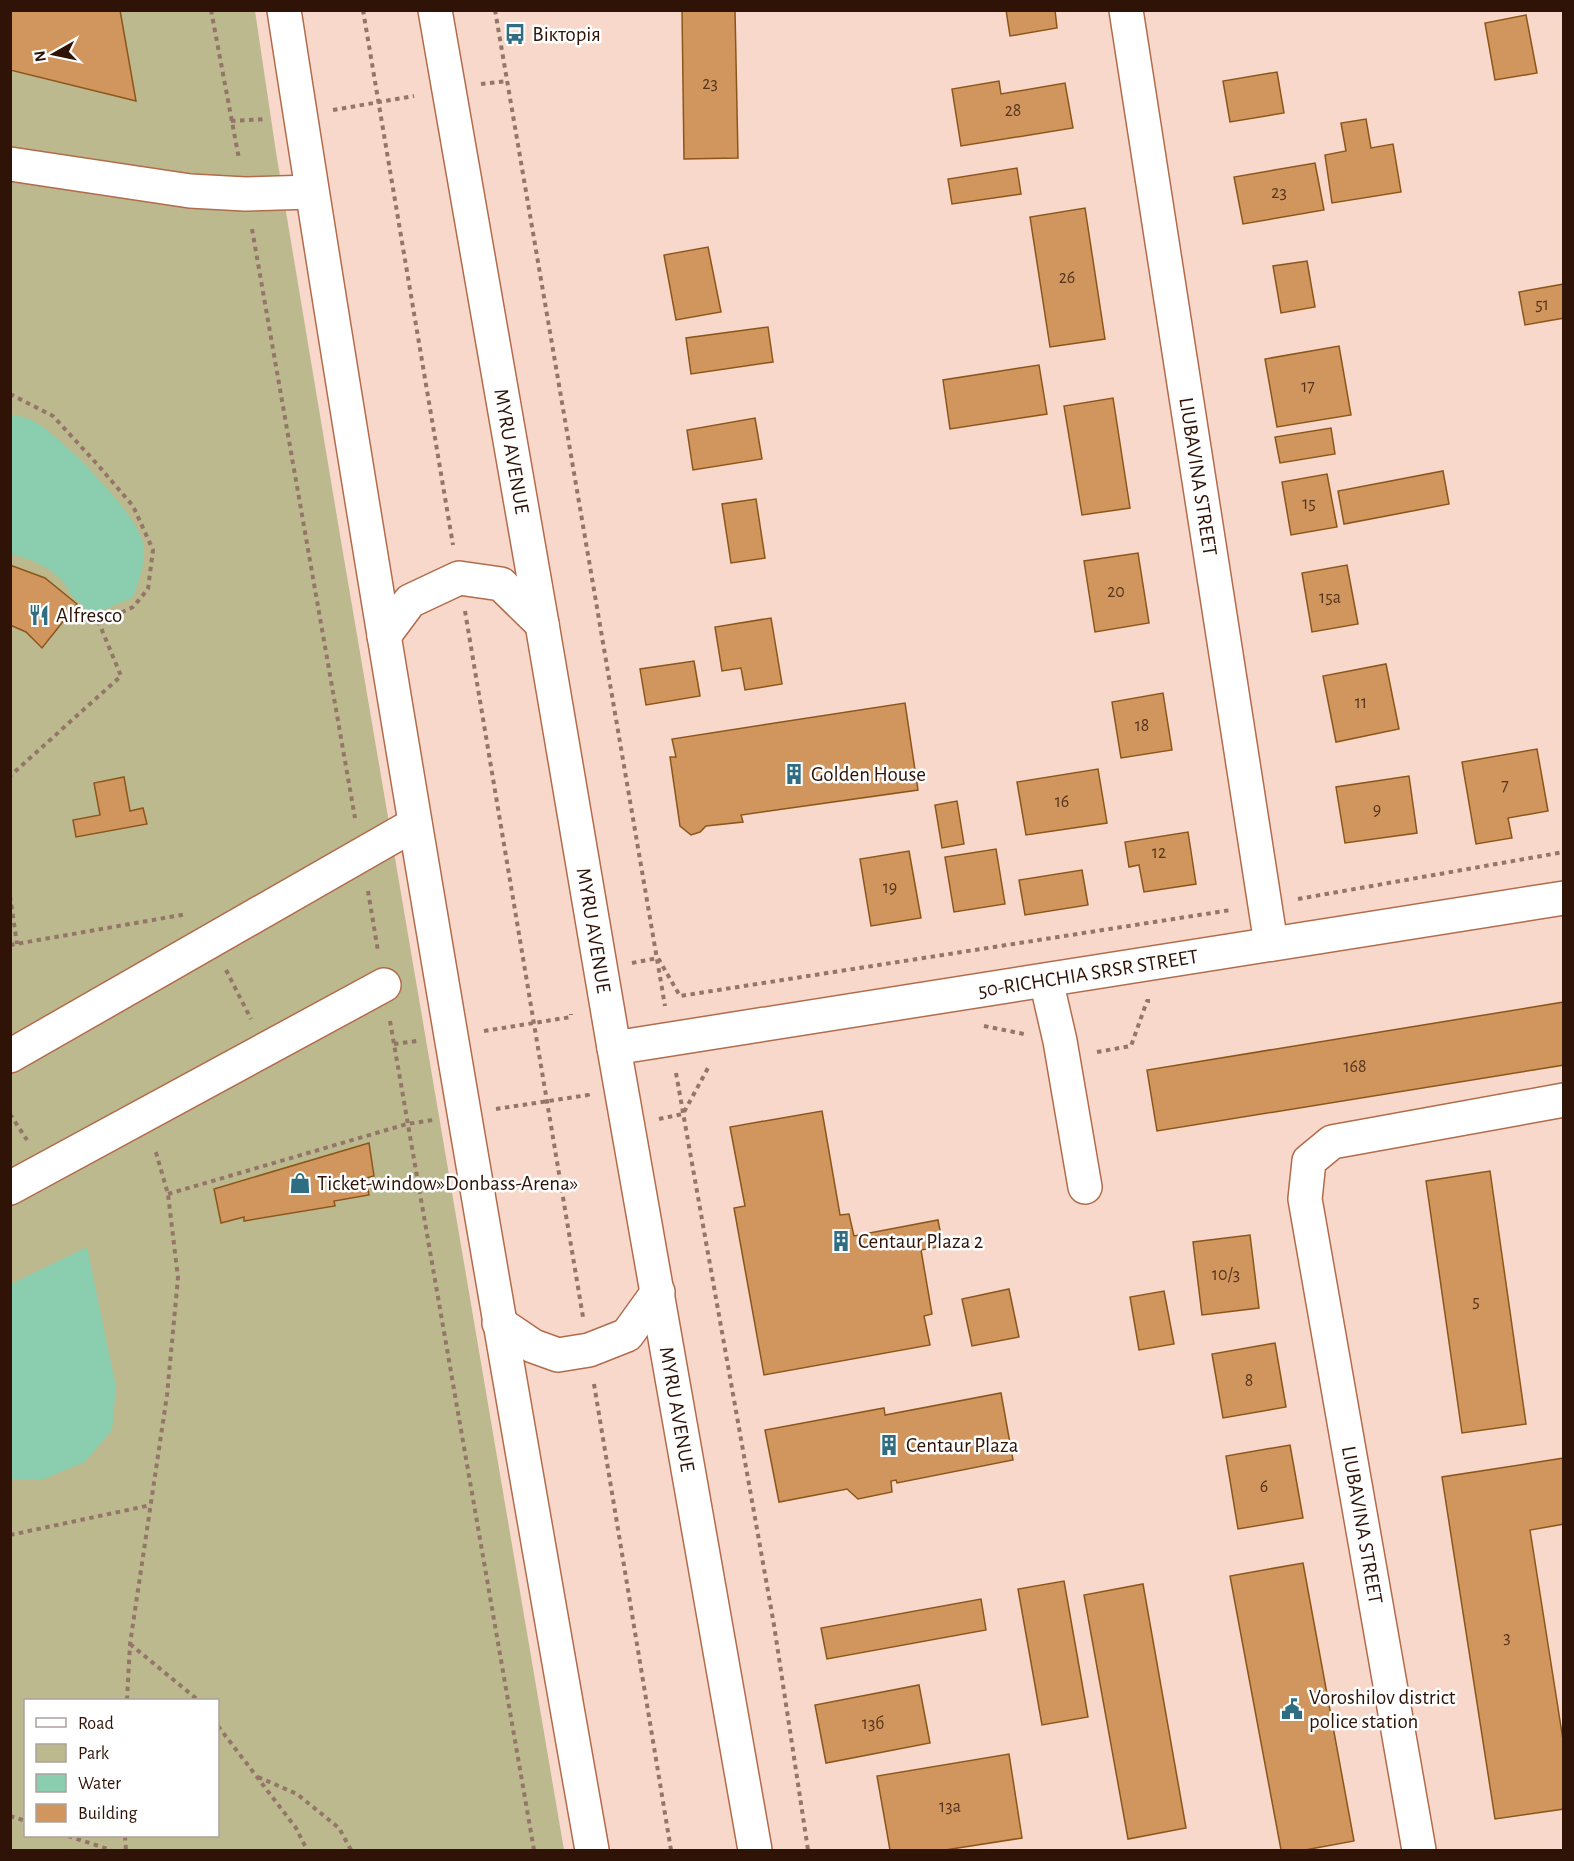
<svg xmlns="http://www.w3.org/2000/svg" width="1574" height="1861" font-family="'Alegreya Sans',sans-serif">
<rect width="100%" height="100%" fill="#f8d8ca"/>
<path fill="#bcb98f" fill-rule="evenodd" d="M11 11H255L276 152 342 547 564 1850H11ZM26 1700H218V1836H26Z"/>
<path fill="#8acdaf" d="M10 414C19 416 29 418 37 423 65 441 135 511 143 543 147 559 139 582 133 597L92 615 72 596 63 581 49 569 31 560 11 554Z
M87 1247 116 1387 112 1430 85 1462 41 1480H11V1284Z"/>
<path fill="#d0965e" stroke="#8c561a" stroke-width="1.5" d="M10 10H120L136 101 10 70Z
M682 10H735L738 158 684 159Z
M1006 10H1055L1057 28 1010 36Z
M1526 15 1537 73 1495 80 1485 23Z
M1277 72 1284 113 1230 122 1223 81Z
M999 81 1001 94 1065 83 1073 128 961 146 952 89Z
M1366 119 1371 148 1393 144 1401 192 1332 203 1325 155 1346 151 1341 123Z
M1315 163 1324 210 1243 224 1234 177Z
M1017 168 1021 194 952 204 948 179Z
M1085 208 1105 339 1050 347 1030 217Z
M708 247 721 312 676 320 664 255Z
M1307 261 1315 307 1281 313 1273 266Z
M1564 284V318L1525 325 1519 292Z
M768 327 773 362 691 374 686 338Z
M1339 346 1351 415 1277 427 1265 359Z
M1039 365 1047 414 950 429 943 380Z
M1113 398 1130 508 1082 515 1064 406Z
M755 418 762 459 693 470 687 430Z
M1331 428 1335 454 1280 463 1275 437Z
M1443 471 1449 504 1344 524 1338 491Z
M1327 474 1337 527 1291 535 1282 482Z
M756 499 765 558 731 563 722 504Z
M1138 553 1149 623 1095 632 1084 561Z
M10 565 45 578 77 604 42 648 26 632 10 625Z
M1347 565 1358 624 1312 632 1302 573Z
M771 618 782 684 745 690 741 668 722 671 715 627Z
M694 661 700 696 646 705 640 669Z
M1386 664 1399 729 1336 742 1323 676Z
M1163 693 1172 750 1121 758 1112 702Z
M905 703 918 790 741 815 743 822 706 826 700 832 691 835 680 826 670 757H676L672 739Z
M1537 749 1548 811 1508 818 1512 838 1476 844 1462 762Z
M1098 769 1107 823 1026 835 1017 782Z
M1409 776 1417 833 1345 843 1336 787Z
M124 777 130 811 143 808 147 824 76 837 73 820 100 815 94 783Z
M957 801 964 844 942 848 935 805Z
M1188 832 1196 884 1144 892 1139 865 1129 867 1125 842Z
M996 849 1005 904 954 912 945 857Z
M909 851 921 918 871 926 860 859Z
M1082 870 1088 905 1025 915 1019 880Z
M1564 1002V1065L1157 1131 1147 1070Z
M822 1111 840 1215 849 1214 854 1236 938 1220 943 1246 921 1250 932 1314 924 1316 930 1345 764 1375 734 1208 745 1206 730 1127Z
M369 1143 374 1176 366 1178 369 1195 334 1201 335 1206 244 1221V1217L221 1223 214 1189Z
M1490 1171 1526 1424 1462 1433 1426 1181Z
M1250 1235 1259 1308 1202 1315 1193 1242Z
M1009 1289 1019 1337 972 1346 962 1299Z
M1164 1291 1174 1344 1139 1350 1130 1297Z
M1275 1343 1286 1407 1223 1418 1212 1354Z
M1001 1393 1013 1460 897 1483 896 1480 891 1481 892 1492 858 1499 847 1489 779 1502 765 1430 884 1408 885 1415Z
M1290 1445 1303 1518 1238 1529 1226 1456Z
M1564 1458V1524L1530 1530 1564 1746V1809L1495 1819 1442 1477Z
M1303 1563 1354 1841 1305 1850H1281L1230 1576Z
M1064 1581 1088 1717 1042 1725 1018 1589Z
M1143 1584 1186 1828 1128 1839 1084 1595Z
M981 1599 986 1630 827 1659 821 1628Z
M919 1685 930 1743 826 1763 815 1705Z
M1009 1754 1022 1838 945 1850H890L877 1776Z"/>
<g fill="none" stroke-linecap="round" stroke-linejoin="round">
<defs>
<g id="minor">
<path id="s1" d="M1126 10 1271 944"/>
<path d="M10 164 190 191 245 194 311 192"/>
<path d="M1046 980 1060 1041 1085 1187"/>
<path id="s2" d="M614 1048 1564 898"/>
<path d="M10 1056 415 824"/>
<path d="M10 1188 384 985"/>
<path d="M1419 1850 1305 1199 1309 1161 1332 1142 1564 1100"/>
</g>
<g id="major">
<path d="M284 10C379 625 484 1238 592 1850"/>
<path id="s3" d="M435 10 542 624 614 1048 755 1850"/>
<path d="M384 636 410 601 459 578 501 584 542 624"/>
<path d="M499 1323 533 1346 558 1355 589 1350 627 1335 658 1292"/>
</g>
</defs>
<use href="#minor" stroke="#b26c4c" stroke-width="36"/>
<use href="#major" stroke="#b26c4c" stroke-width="36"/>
<path stroke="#947669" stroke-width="4" stroke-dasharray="4.5 4.5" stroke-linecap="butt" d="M211 10 239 159
M363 10 453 545
M495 10 665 1006
M481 84 507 81
M333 110 414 96
M231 121 266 119
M252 229 355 818
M10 394 53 416 97 464 133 506 153 550 148 589 133 607 99 623 121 676 10 776
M465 611 583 1317
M368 891 378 951
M10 896 17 944
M1298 899 1564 852
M10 945 187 914
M632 963 658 958 680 996 1231 910
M226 970 251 1019
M390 1021 534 1850
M984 1026 1024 1034
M484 1031 571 1017V1014
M394 1044 417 1041
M1097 1052 1131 1046 1147 1001H1150
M676 1073 774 1625 808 1850
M496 1109 588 1095V1097
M10 1114 27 1140
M659 1119 683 1114 708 1068
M168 1194 407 1124 433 1120
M594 1384 671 1850
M10 1535 151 1505
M130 1644 198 1700
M127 1700 130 1644 167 1395 178 1278 168 1194 155 1149
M218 1726 296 1828 307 1850
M258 1777 297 1794 339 1828 351 1850
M10 1816 26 1821
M68 1836 111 1850
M125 1836 126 1850"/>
<use href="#minor" stroke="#fff" stroke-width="33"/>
<use href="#major" stroke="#fff" stroke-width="33"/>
</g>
<defs>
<symbol id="bus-bare" viewBox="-9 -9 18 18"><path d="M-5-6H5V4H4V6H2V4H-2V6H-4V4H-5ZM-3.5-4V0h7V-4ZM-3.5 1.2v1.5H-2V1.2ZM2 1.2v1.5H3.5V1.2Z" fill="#2f6d83" stroke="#fff" stroke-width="2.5" paint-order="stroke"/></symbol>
<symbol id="restaurant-bare" viewBox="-9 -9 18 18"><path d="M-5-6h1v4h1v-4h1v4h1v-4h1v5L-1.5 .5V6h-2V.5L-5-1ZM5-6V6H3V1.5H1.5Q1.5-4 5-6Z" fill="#2f6d83" stroke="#fff" stroke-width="2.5" paint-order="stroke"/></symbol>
<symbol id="building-bare" viewBox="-9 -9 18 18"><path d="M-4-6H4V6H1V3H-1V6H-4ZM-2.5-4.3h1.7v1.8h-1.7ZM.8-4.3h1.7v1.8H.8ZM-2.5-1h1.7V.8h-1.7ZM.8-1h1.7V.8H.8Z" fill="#2f6d83" stroke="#fff" stroke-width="2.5" paint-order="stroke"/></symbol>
<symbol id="shop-bare" viewBox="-9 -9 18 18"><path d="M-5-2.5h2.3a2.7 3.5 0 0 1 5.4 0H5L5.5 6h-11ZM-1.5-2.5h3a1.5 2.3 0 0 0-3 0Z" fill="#2f6d83" stroke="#fff" stroke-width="2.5" paint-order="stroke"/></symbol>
<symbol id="civic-bare" viewBox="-9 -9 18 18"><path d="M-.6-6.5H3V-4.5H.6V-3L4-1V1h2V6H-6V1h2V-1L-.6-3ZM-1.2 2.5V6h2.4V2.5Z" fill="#2f6d83" stroke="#fff" stroke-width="2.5" paint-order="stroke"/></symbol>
</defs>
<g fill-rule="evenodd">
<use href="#bus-bare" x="500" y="19" width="30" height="30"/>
<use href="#restaurant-bare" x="24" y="600" width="30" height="30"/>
<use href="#building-bare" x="779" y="759" width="30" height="30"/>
<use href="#shop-bare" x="285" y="1168" width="30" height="30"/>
<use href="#building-bare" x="826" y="1226" width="30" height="30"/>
<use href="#building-bare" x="874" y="1430" width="30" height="30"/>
<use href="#civic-bare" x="1277" y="1694" width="30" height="30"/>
</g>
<g text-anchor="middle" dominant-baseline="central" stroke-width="5" stroke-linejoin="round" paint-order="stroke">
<g font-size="18" fill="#57341d">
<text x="710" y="84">23</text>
<text x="1013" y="111">28</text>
<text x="1279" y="193">23</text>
<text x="1067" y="278">26</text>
<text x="1542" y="305">51</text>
<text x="1308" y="387">17</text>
<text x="1309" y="504">15</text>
<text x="1116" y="592">20</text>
<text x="1330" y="598">15а</text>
<text x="1361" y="703">11</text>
<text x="1142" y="726">18</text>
<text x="1505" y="786">7</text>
<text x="1062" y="802">16</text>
<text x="1377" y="810">9</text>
<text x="1159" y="853">12</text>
<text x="890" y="888">19</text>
<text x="1355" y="1067">168</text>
<text x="1226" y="1275">10/3</text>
<text x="1476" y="1302">5</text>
<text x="1249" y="1381">8</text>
<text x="1264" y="1487">6</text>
<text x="1507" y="1638">3</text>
<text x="873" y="1724">13б</text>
<text x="950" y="1807">13а</text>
</g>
<g font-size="21" fill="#2f1307" stroke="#fff" text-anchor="start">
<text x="532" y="34">Вікторія</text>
<text x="56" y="615">Alfresco</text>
<text x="811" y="774">Golden House</text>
<text x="317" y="1183">Ticket-window»Donbass-Arena»</text>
<text x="858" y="1241">Centaur Plaza 2</text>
<text x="906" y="1445">Centaur Plaza</text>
<text x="1309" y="1697">Voroshilov district<tspan x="1309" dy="24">police station</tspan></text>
</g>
<g font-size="21" fill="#2f1307" stroke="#fff">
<text stroke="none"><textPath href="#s3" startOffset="448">MYRU AVENUE</textPath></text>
<text stroke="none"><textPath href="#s1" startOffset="472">LIUBAVINA STREET</textPath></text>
<text stroke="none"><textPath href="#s3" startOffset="934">MYRU AVENUE</textPath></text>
<text stroke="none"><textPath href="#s2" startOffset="480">50-RICHCHIA SRSR STREET</textPath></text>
<text stroke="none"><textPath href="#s3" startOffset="1420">MYRU AVENUE</textPath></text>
<text transform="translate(1362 1525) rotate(80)">LIUBAVINA STREET</text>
</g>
</g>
<rect width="1574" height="1861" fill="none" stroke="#2f1307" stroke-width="24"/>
<rect x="24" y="1699" width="195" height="138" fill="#ffffff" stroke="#aca19c" stroke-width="1.5"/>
<rect x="36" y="1718" width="30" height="9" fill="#ffffff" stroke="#aca19c" stroke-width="1.5"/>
<text x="78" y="1729" font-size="18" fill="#2f1307">Road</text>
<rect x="36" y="1744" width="30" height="18" fill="#bcb98f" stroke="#aca19c" stroke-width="1.5"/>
<text x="78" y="1759" font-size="18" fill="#2f1307">Park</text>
<rect x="36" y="1774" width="30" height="18" fill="#8acdaf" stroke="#aca19c" stroke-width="1.5"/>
<text x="78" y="1789" font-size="18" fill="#2f1307">Water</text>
<rect x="36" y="1804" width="30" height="18" fill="#d0965e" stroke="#aca19c" stroke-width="1.5"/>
<text x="78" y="1819" font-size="18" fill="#2f1307">Building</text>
<g transform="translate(54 54) rotate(261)" stroke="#ffffff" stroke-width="4.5" paint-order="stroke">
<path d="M0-4.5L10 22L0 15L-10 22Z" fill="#2f1307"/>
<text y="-9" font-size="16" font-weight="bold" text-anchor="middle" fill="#2f1307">N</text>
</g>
</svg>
